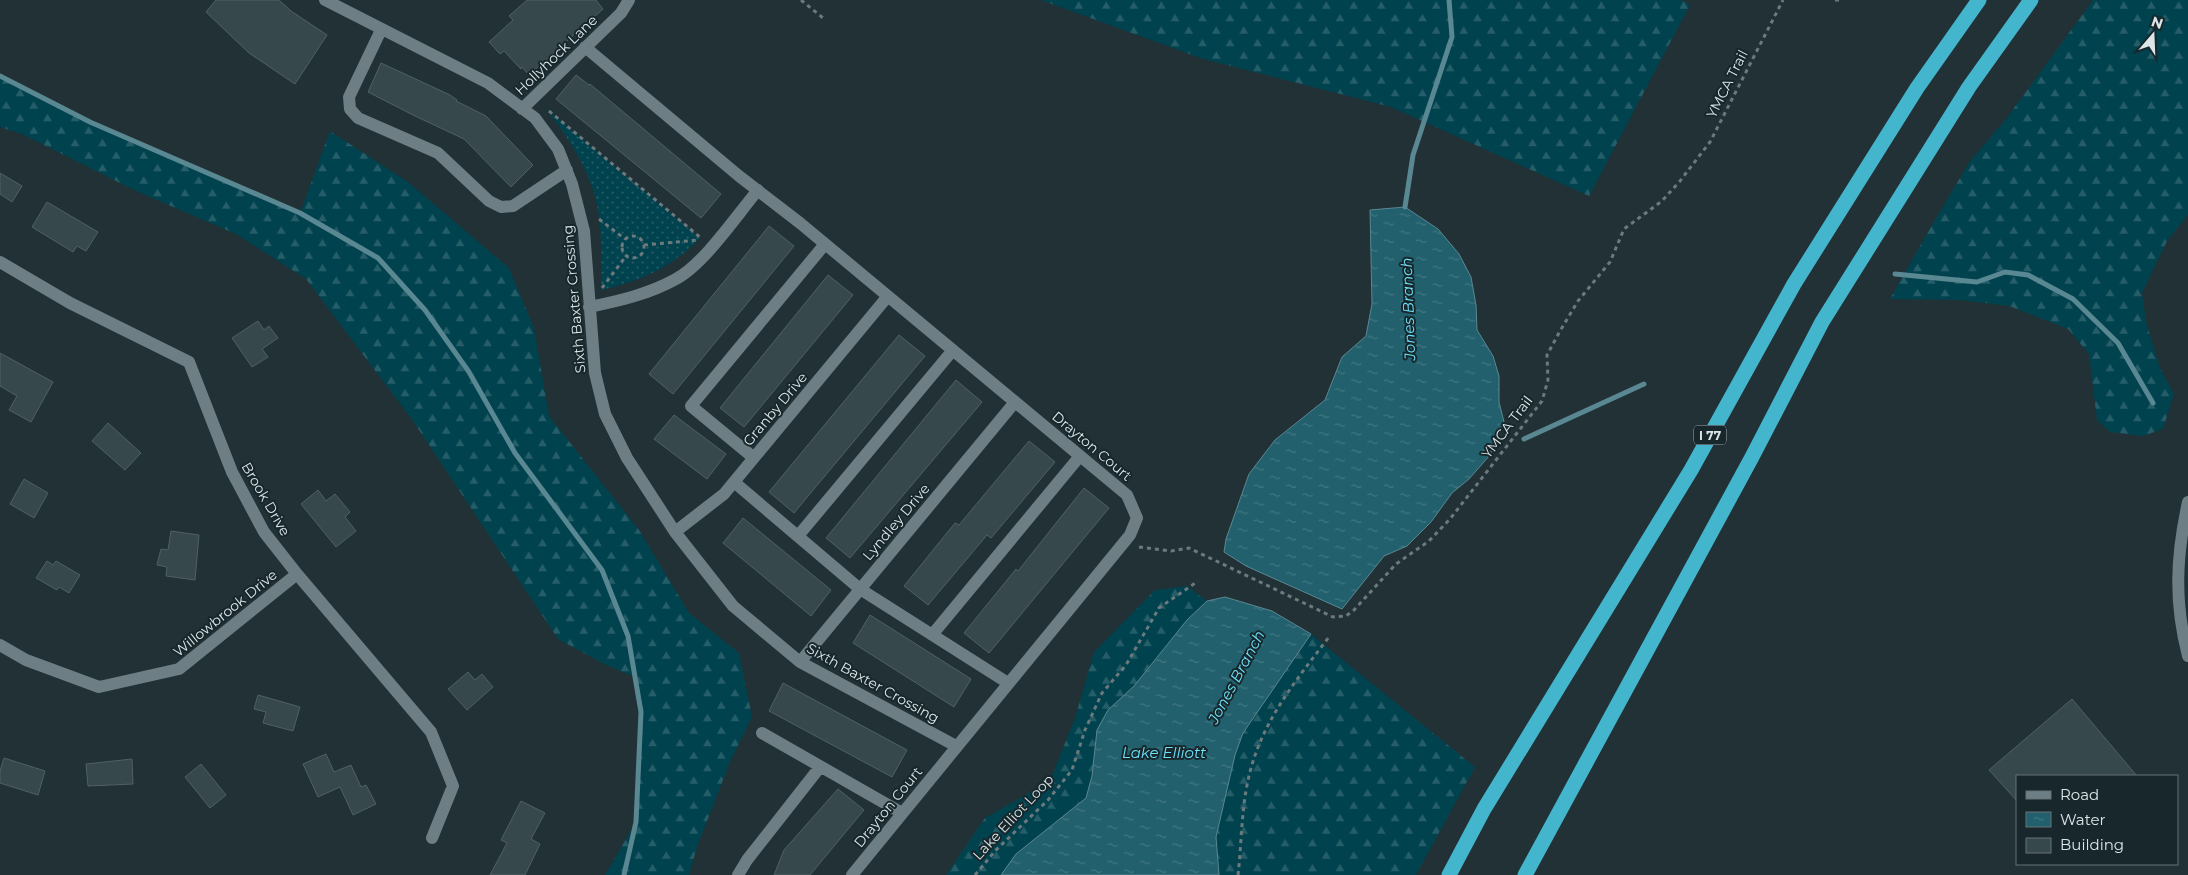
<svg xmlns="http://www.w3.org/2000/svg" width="2188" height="875" font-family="Montserrat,sans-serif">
<defs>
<pattern id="grass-dots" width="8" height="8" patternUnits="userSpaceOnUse" patternTransform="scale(1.25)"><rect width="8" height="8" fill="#00424e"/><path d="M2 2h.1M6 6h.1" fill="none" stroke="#255d68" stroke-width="1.8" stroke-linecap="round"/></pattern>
<pattern id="forest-firs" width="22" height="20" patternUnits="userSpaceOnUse" patternTransform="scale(1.25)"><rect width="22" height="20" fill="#00424e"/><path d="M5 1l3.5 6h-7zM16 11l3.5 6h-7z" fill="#255d68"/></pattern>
<pattern id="water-ripples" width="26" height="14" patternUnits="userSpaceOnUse" patternTransform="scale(1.25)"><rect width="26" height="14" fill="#22606d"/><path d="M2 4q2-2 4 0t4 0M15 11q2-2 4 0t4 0" fill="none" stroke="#427782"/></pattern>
</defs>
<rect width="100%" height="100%" fill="#213135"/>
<path fill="url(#grass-dots)" d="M545 108 700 238C673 267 639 282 601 290 601 265 602 241 599 217 594 176 570 139 545 108Z"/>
<path fill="url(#forest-firs)" d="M1041 0H1681L1690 5 1589 196 1391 107 1203 59Z
M2093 0H2188V215L2167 241 2142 293 2146 322 2160 368 2174 394 2163 429 2143 436 2110 432 2097 420 2089 354 2068 329 2009 306 1960 300 1890 299 1925 237 1970 161 2006 119Z
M0 76 90 122 300 213 330 131 408 182 509 268 534 328 549 416 639 530 689 613 739 653 752 717 730 762 697 847 689 875H605L636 822 641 712 635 677 604 664 558 639 413 421 306 279 236 234 136 191 22 134 0 127Z
M1187 586 1207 601 1187 620 1134 686 1108 710 1086 798 1016 854 1001 875H946L985 818 1050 781 1075 718 1094 652 1155 590Z
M1311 634 1475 767 1416 875H1219L1216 837 1235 755 1243 733Z"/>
<path fill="url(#water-ripples)" stroke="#5a8892" d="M1405 207 1438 229 1459 254 1471 277 1476 305 1477 330 1493 356 1499 376V402L1504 422 1490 455 1469 479 1452 493 1431 522 1407 546 1384 556 1342 609 1246 566 1224 552 1226 539 1249 474 1275 440 1325 400 1342 357 1366 336 1372 304 1370 210Z
M1225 597 1272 611 1311 634 1243 733 1235 755 1216 837 1219 875H1001L1016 854 1086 798 1092 776 1097 730 1108 710 1134 686 1187 620 1207 601Z"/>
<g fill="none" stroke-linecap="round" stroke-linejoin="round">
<path stroke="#5a8892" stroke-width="5" d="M0 76 90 122 300 213 378 258 425 310 469 372 515 453 602 570 628 636 641 712 636 822 624 875
M1405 207 1413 155 1452 37 1449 0
M1895 274 1977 282 2005 272 2028 275 2073 299 2118 343 2153 403
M1524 439 1644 384"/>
</g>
<path fill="#37484c" stroke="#4f6165" d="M216 0H279L291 11 327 35 295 84 249 53 206 12Z
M527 0H596L603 9 529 75 522 67 521 69 517 65 504 51 500 54 489 42 513 20 509 16Z
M381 63 450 95 457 100 456 101 486 116 533 165 511 187 464 139 413 115 368 92Z
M576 75 589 85 590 84 721 194 701 218 556 99Z
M0 173 22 186 12 202 0 194Z
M47 202 98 232 86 251 77 246 73 252 32 227Z
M769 226 794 246 673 394 649 374Z
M828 275 853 295 744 427 720 408Z
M258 321 264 330 269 326 278 338 262 349 268 357 252 367 232 338Z
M899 335 925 356 794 513 769 492Z
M0 353 53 382 31 422 9 410 17 396 0 386Z
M956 380 982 402 850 558 826 538Z
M674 415 726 454 707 479 654 439Z
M108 423 141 453 125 470 92 441Z
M1029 441 1055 462 991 538 987 535 928 605 904 586 955 523 959 525Z
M24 479 48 493 34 518 10 504Z
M1084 488 1109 508 989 653 964 633 1016 569 1018 571Z
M318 490 326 501 335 494 350 512 345 517 356 531 336 547 301 504Z
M743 518 831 590 811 616 723 543Z
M171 531 199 535 195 580 166 576 167 567 157 565 161 549 168 550Z
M47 561 53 565 56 561 80 575 69 593 59 587 57 590 36 578Z
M870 615 971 679 954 707 853 643Z
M468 672 475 680 482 674 493 687 467 710 448 689Z
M783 683 907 750 892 777 769 711Z
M258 695 300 707 293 731 263 723 266 712 254 709Z
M2072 699 2137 776H2017V801L1989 770Z
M326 754 334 772 351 765 361 787 366 785 376 804 353 815 340 787 318 797 303 764Z
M4 758 45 771 38 795 0 783V771Z
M132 759 133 784 88 786 86 764Z
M201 764 226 795 210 808 185 777Z
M838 789 864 810 810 875H774L784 850Z
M521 801 545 813 531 839 540 844 525 875H490L507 843 501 840Z"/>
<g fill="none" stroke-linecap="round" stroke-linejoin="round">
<path stroke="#6c7a7d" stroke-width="3" stroke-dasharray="4 4" stroke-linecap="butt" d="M801 0 823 18
M1835 0H1841
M549 111 701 238
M599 219 625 239
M622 247a11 11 0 1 1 22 0a11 11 0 1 1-22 0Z
M644 245 698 240
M602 288 626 256
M1139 547 1171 551 1189 548 1333 617 1346 616 1354 610 1396 564 1429 541 1450 519 1542 401 1548 380 1547 355 1560 331 1578 301 1610 262 1624 229 1662 201 1680 181 1710 142 1783 0
M975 875 996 850 1048 800 1072 770 1085 730 1102 693 1126 665 1159 608 1198 581
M1238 875C1242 841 1241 806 1250 772 1263 720 1297 679 1329 637"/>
<path stroke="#6d7f84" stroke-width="12" d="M325 0 488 83 535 118 558 149 572 184 584 231 595 373 605 414 627 458 675 532 733 606 800 662 956 746
M381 30 349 97 350 109 358 118 438 153 489 201 501 207 513 206 567 170
M585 47 739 176 800 223 1127 495 1137 518 1130 535 852 875
M522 109 621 13 629 0
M0 262 70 303 189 362 232 472 264 532 297 574 431 732 453 786 432 838
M589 307C619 301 649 294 676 279 704 264 737 215 758 190
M754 458 691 406 825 244
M734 482 860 589 1008 683
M2188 502C2176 557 2174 602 2188 656
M675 532 724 494 888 296
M798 536 953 350
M932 635 1080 456
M0 645 26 660 99 687 179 669 297 574
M800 662 1015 402
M762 733 902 813
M738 875 747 860 820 767"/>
<path stroke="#43b6cd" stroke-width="15" d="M1449 875 1484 809 1691 470 1794 284 1917 88 1979 0
M1525 875 1752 457 1822 322 1969 87 2031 0"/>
</g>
<g text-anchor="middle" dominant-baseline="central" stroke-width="4" stroke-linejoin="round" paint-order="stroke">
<rect fill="#17272b" stroke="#a1adb0" stroke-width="1" x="1694" y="425.5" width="32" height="19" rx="4"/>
<g font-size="12" font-weight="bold" fill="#dce6e9">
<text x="1710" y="435">I 77</text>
</g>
<g font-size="14" fill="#dce6e9" stroke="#17272b">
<text transform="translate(556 55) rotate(-44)">Hollyhock Lane</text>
<text transform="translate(1727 84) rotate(-63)">YMCA Trail</text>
<text transform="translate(574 299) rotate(-95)">Sixth Baxter Crossing</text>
<text transform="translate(775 409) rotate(-50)">Granby Drive</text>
<text transform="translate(1507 427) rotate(-53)">YMCA Trail</text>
<text transform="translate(1092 446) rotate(40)">Drayton Court</text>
<text transform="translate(266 499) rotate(60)">Brook Drive</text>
<text transform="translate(896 522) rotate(-50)">Lyndley Drive</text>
<text transform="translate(225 613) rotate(-39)">Willowbrook Drive</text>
<text transform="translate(873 683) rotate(29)">Sixth Baxter Crossing</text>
<text transform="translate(888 807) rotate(-51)">Drayton Court</text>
<text transform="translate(1013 817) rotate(-47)">Lake Elliot Loop</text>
</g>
<g font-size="15" font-style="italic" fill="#6be1fa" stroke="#17272b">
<text transform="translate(1408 309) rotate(-92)">Jones Branch</text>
<text transform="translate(1236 677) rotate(-62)">Jones Branch</text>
<text x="1164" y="752">Lake Elliott</text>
</g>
</g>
<rect x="2016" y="775" width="162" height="90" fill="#17272b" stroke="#667377"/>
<rect x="2026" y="791" width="25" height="8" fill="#6d7f84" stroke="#667377"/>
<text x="2060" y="800" font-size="15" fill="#dce6e9">Road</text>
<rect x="2026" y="812" width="25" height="15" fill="url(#water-ripples)" stroke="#667377"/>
<text x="2060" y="825" font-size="15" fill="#dce6e9">Water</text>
<rect x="2026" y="838" width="25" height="15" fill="#37484c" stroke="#667377"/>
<text x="2060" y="850" font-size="15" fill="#dce6e9">Building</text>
<g transform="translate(2153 35) rotate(19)" stroke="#17272b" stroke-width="4" paint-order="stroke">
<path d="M0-4L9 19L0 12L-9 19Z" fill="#dce6e9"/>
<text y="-8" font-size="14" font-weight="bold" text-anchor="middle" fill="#dce6e9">N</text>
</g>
</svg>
